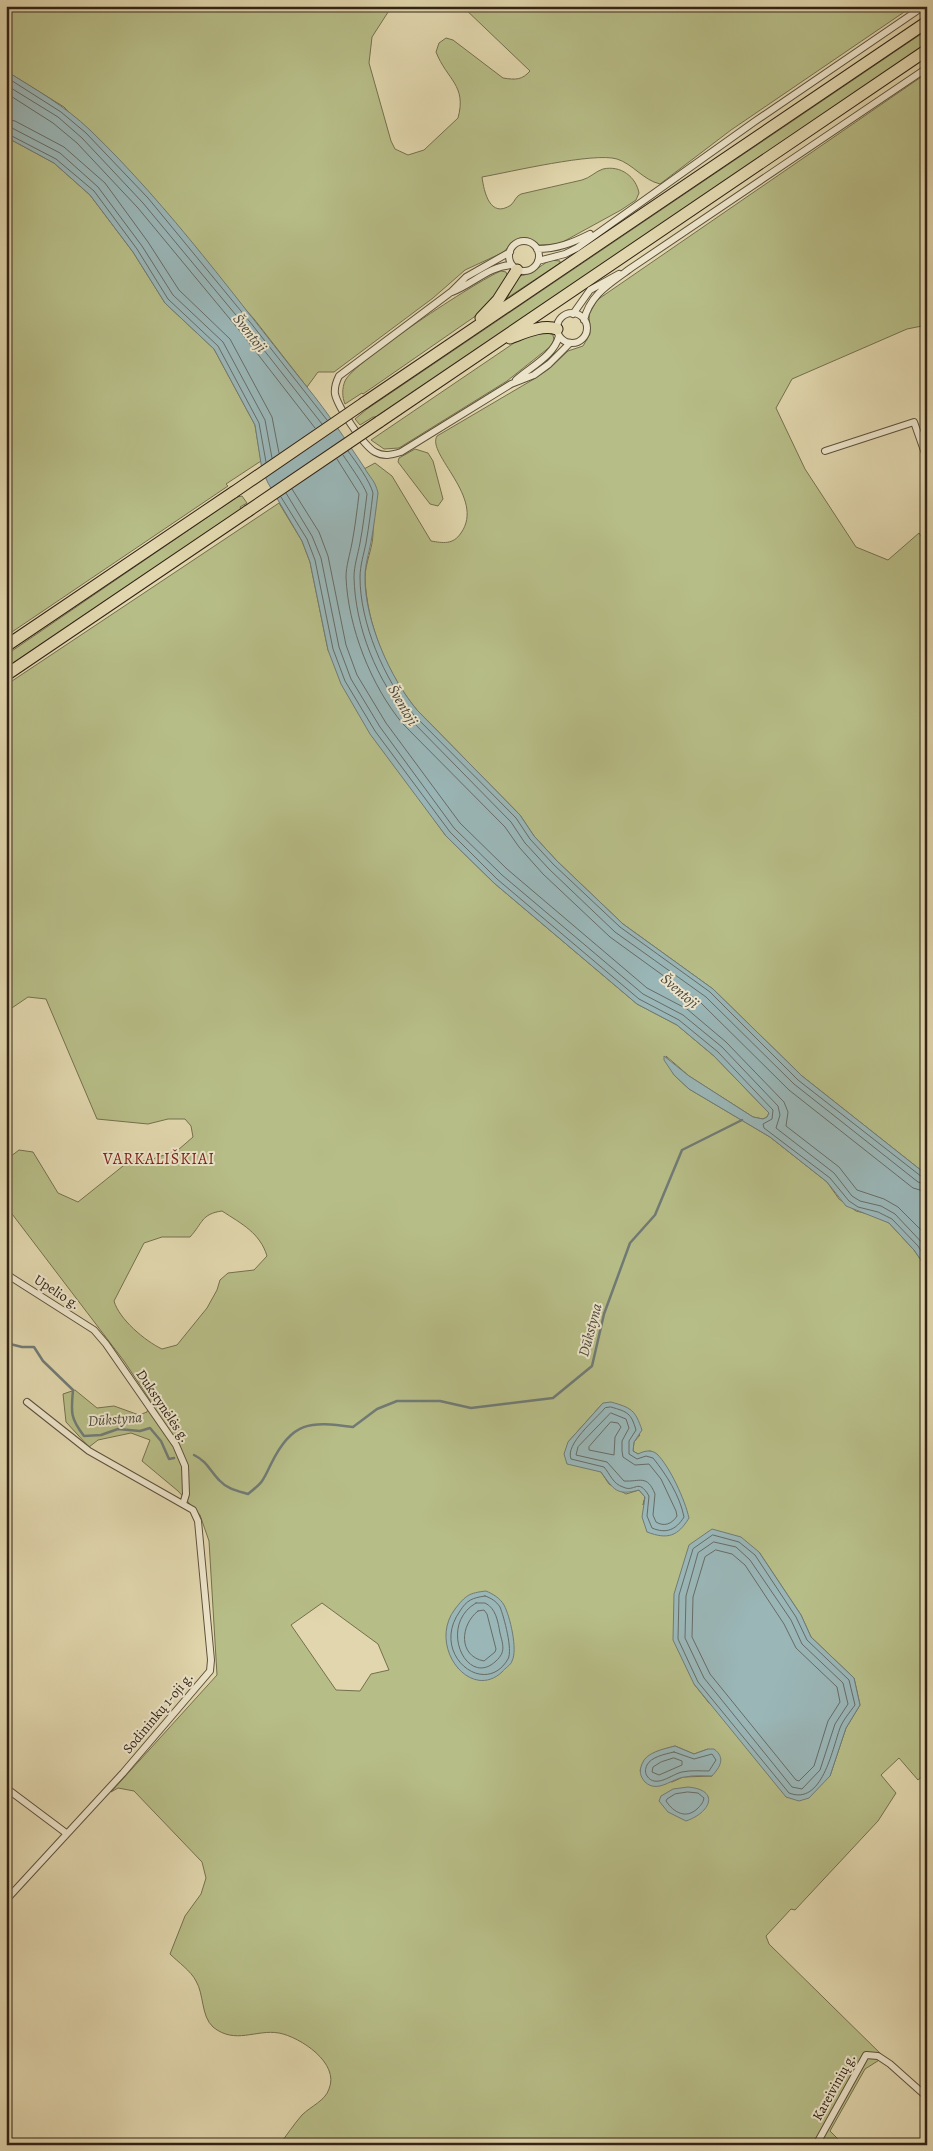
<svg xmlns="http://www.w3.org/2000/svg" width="933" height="2151" font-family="Alegreya,serif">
<rect width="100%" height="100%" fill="#e1d6ad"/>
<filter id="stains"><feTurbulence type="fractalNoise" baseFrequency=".004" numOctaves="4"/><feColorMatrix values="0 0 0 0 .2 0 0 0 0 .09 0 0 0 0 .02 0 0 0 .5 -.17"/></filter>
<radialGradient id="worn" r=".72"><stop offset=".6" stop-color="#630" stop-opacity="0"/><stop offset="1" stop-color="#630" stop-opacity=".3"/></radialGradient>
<path fill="#b7bd87" stroke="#74704e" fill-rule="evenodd" d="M6 6H392L372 37 369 63 391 141 395 149 408 155 424 150 458 118C467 85 447 80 436 52L439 43 446 38 453 40 503 78C516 80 522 80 530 71L462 6H913L731 130 660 184C643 180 633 164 617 159 594 152 510 172 482 177 484 192 490 219 511 205 515 201 516 196 521 194 541 189 562 185 582 180 590 178 596 171 603 169 621 165 636 177 639 193L636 200 621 210 559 244 539 245 525 238 512 242 504 252 465 270 433 298 334 372H318L307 387 254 319 64 107 6 71Z
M927 30V43L865 86 376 417H373L360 425 355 419 367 409Z
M927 73V325L907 329 792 379 776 408 805 469 856 547 888 560 919 533 927 545V1175L802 1076 713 989 623 924 557 861 534 836 520 815 417 710C387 674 367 625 365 578 365 563 373 548 373 533 374 513 367 488 364 469L375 463 392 476 431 541C443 543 453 545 461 533 486 498 426 454 437 436L534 379 549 369 568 351 583 346 590 334 589 314 597 300Z
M6 137 54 163 90 195 133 252 165 303 214 349 255 425 261 461 226 484 228 486 6 636Z
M551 260 560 261V263L507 298 519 276C535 274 538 266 551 260Z
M501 271 506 272 508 278 498 294 477 315 363 394 362 393 345 404C342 397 342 388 345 381 353 362 478 280 501 271Z
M539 333H549L553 335 554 340 551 346 507 381 399 448 384 449 371 440 514 343 523 338Z
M415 449 428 453 433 461 443 499 438 506 430 504 398 462 399 458Z
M242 496 247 503 240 507 241 509 6 668V655L237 497Z
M279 503 302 541 310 562 328 650 406 780 446 836 494 883 637 1004 677 1025 714 1056 769 1113 767 1117 763 1119 753 1117 689 1076 666 1056 674 1075 689 1089 770 1137 827 1182 839 1199 856 1211 876 1216 889 1223 914 1250 927 1269V1772L918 1780 899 1758 881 1775 896 1793 878 1821 795 1910 791 1909 766 1936 769 1944 884 2057 865 2069 830 2131 844 2145H279C287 2135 294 2124 302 2115 311 2106 325 2101 329 2089 340 2063 300 2037 279 2033 256 2029 235 2045 213 2027 201 2016 204 1994 196 1981 191 1971 178 1962 170 1954L185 1916 201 1894 206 1878 202 1862 134 1791 118 1788 111 1792 217 1675 209 1541 200 1515 178 1491 142 1461 150 1440 131 1433 98 1440 89 1447 66 1422 63 1394 75 1390 97 1408 114 1406 139 1415 147 1412 150 1400 124 1361 6 1206V1160L19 1150 33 1152 58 1193 78 1202 128 1162 150 1160 178 1150 193 1137 191 1126 185 1119H168L148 1124 97 1119 46 999 28 997 6 1012V685ZM222 1211C242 1224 260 1233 267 1256L254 1270 228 1273 220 1280 217 1290 207 1308 177 1345 162 1349C145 1341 119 1319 114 1301L144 1243 162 1237H190C203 1223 201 1214 222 1211ZM603 1403 640 1435 634 1442 633 1451 638 1454 650 1451 656 1454 643 1505 645 1497 639 1490 626 1494 609 1484 601 1472 568 1442ZM759 1552 801 1615 811 1637 854 1678 860 1705 846 1728 830 1776 709 1703 694 1684ZM322 1603 378 1644 389 1670 371 1674 360 1691 336 1690 291 1625ZM675 1746 694 1754 708 1749 712 1776 683 1777 672 1782 640 1771C646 1753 658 1751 675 1746Z"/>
<path fill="#9ab6b7" stroke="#707b76" d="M6 71C35 89 65 106 90 130 171 208 237 300 307 387 328 413 346 440 364 467 370 478 375 480 378 493 376 509 374 526 371 542 369 553 365 565 365 576 364 619 390 678 417 710L520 815 534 836 557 861 623 924 713 989 802 1076 927 1175V1269L914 1250 889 1223 846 1206 827 1182 770 1137 689 1089 674 1075 664 1060V1056L689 1076 753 1117 763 1119 767 1117 769 1113 714 1056 677 1025 637 1004 494 883 446 836 370 734 341 684 328 650 310 562 302 541 268 483 262 470 255 425 214 349 165 303 133 252 90 195 54 163 6 137Z
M611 1402C632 1408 635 1410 642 1430L634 1442 633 1451 638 1454C644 1451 651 1449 657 1454 670 1467 685 1500 689 1518 678 1536 668 1540 647 1532L642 1517 645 1497 639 1490C617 1496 614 1490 601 1472L567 1464 564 1454 568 1442 603 1403Z
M712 1529 741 1537 759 1552 801 1615 811 1637 854 1678 860 1705 846 1728 830 1776 809 1798 799 1801 786 1797 694 1684 673 1640 674 1594 689 1545Z
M486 1591C493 1594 500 1598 504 1605 510 1616 518 1650 512 1661 511 1665 505 1668 502 1672 470 1702 427 1646 455 1609 466 1595 469 1593 486 1591Z
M675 1746 694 1754 708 1749H714C726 1758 720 1767 712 1776 703 1776 694 1775 685 1777 672 1778 658 1794 645 1782 640 1776 639 1771 642 1764 646 1752 664 1749 675 1746Z
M688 1787C721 1790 710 1813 686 1821L668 1812 659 1801 661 1796 673 1789Z"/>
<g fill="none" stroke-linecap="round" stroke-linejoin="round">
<path stroke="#666c66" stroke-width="1" d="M6 77 61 112 86 133 148 198 250 322 327 420
M6 85 58 117 82 138 143 203 245 326 322 424
M6 93 53 123 77 143 138 208 239 330 315 428
M6 119 15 121 64 147 105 183 148 242 179 290 230 339 272 417 279 453
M6 127 12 128 60 153 98 187 142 246 173 295 223 342 265 420 272 458
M6 133 56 159 94 191 137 249 168 299 218 346 259 423 266 462
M348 451C356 462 370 481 373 493 371 510 369 526 366 543 364 553 360 566 360 577 360 623 384 679 413 714L516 818 530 839 553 864 620 927 710 992 798 1080 922 1177 927 1178
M343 455C349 464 364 485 367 494 365 510 363 527 360 543 358 554 354 566 354 577 355 627 377 681 409 718L511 822 525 843 549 869 615 932 706 997 794 1084 918 1182 927 1185
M337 459 359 494C357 511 355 527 352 543 350 554 346 566 346 577 348 627 371 686 403 724L505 827 519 847 543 874 610 937 701 1003 789 1090 913 1188 927 1192
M292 489 319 532 328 556 346 645 357 675 386 723 460 823 507 869 647 988 687 1009 726 1042 784 1102 788 1112 786 1126 839 1167 857 1190 884 1199 898 1207 927 1236
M286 493 312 536 321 558 339 647 351 679 380 727 454 828 502 875 643 994 683 1015 722 1047 778 1106 780 1115 776 1128 834 1173 852 1196 860 1201 881 1206 895 1214 927 1248
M281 497 307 539 315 560 333 649 345 681 375 731 450 832 497 879 639 999 679 1020 718 1052 773 1110 772 1119 763 1124 764 1128 830 1178 849 1201 858 1207 878 1212 892 1219 918 1246 927 1260
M611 1407C628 1412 631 1413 636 1430L629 1441V1454L637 1459 646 1456 653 1458C666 1474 680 1496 684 1517 676 1530 666 1534 652 1528L647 1516 649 1496C638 1477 635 1493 623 1487 613 1484 610 1474 604 1467L571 1459C565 1444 595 1420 605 1408Z
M611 1413 626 1419 629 1428 622 1441V1451L623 1457 635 1465 649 1464 661 1479 676 1511 677 1516C672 1524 664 1527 656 1522L653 1515 655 1494C647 1474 640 1482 624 1481L607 1462 576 1455 578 1447Z
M611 1422 618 1423 621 1427 615 1437 614 1455 589 1450V1447Z
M713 1535 739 1542 755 1555 796 1617 807 1640 849 1680 855 1705C850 1712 843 1720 840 1728 832 1750 822 1806 789 1793L698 1682 678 1639 679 1595 693 1549Z
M714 1542 736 1547 750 1560 791 1620 802 1644 843 1683 848 1704 835 1724 820 1770 802 1789 792 1787 704 1678 685 1638 686 1596 698 1553Z
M716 1550 732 1554 745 1565 784 1624 796 1648 837 1687 840 1702 828 1721 814 1766 799 1781 796 1780 710 1674 692 1637 693 1597 705 1557Z
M485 1596C491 1598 496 1601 500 1607 504 1617 513 1650 508 1659 485 1699 429 1654 460 1611 467 1600 472 1598 485 1596Z
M476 1603H485C496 1608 498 1622 500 1633 503 1645 506 1652 496 1661 467 1689 437 1625 476 1603Z
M478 1611 484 1610 487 1614 496 1649 495 1652 484 1661C458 1656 460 1625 478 1611Z
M674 1752 694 1759 712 1754 716 1760 709 1771C701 1771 691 1770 682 1772 672 1774 656 1789 647 1776 645 1773 645 1769 647 1765 651 1757 665 1754 674 1752Z
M674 1758 682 1761V1765L659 1775 652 1772 653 1767 661 1762Z
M688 1792 698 1793 704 1798C703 1803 701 1805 697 1809 686 1819 674 1813 666 1801L667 1799 675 1794Z"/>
<path stroke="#707b76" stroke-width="2.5" d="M6 1343 22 1347H34L43 1361 73 1390C71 1412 70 1418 84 1436L101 1435 118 1429 140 1431 150 1428 161 1441 169 1459 174 1458
M194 1455C208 1462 209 1470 219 1480 227 1489 238 1491 248 1494 263 1482 263 1481 271 1464 292 1421 310 1421 353 1427L377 1409 397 1401H440L471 1408 553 1398 592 1366 604 1314 630 1243 655 1215 682 1150 742 1120"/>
<defs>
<path id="minor" d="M509 256a15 15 0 1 1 30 0a15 15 0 1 1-30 0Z
M537 249C557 249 572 243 590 234
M510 252 466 277 451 292 339 376C336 382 334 387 335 394 338 407 363 445 375 452 384 457 391 455 401 452L511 384 534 375 549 364 570 343
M538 261 565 254 577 248 754 122 924 6
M452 292C473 284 489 266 512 265
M557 328a15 15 0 1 1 30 0a15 15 0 1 1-30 0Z
M573 314 590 290 619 274
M584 320C590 294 611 283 631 268L927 68
M516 380C530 367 554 356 559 336
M825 451 914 422 927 459
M6 1274 94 1330 106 1344 176 1445 185 1466 186 1494 183 1504
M6 1788 66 1833
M6 1900 123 1773 210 1671 211 1660 198 1521 193 1510 89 1451 27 1402
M816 2145 866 2055 878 2056 890 2064 927 2097"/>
<path id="motorway" d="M481 318 498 300 517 270
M510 338C524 333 542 324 557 329
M364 403 927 22
M379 422 927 50
M6 646 234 492
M6 675 248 511"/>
</defs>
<use href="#minor" stroke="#5e503b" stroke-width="8"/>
<use href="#motorway" stroke="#322315" stroke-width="13"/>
<use href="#minor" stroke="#ece4ca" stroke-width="6"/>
<use href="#motorway" stroke="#e1d6ad" stroke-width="11"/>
<defs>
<path id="motorway-bridge" d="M234 492 364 403
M248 511 379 422"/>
</defs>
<use href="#motorway-bridge" stroke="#322315" stroke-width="13" stroke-linecap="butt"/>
<use href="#motorway-bridge" stroke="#e1d6ad" stroke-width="11"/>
</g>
<g text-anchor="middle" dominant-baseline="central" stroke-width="4" stroke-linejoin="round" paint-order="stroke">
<g font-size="14" fill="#322315" stroke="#ece4ca">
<text transform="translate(57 1292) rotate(33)">Upelio g.</text>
<text transform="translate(163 1406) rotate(56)">Dukstynėlės g.</text>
<text transform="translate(158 1713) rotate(-50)">Sodininkų 1-oji g.</text>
<text transform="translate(834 2087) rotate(-61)">Kareivinių g.</text>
</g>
<g font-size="15" font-style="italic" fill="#4c483e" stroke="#ece4ca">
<text transform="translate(250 333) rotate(52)">Šventoji</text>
<text transform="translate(403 705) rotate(60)">Šventoji</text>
<text transform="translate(680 991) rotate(41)">Šventoji</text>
<text transform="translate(590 1330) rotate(-75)">Dūkstyna</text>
<text transform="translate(115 1419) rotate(-4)">Dūkstyna</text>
</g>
<g font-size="16" letter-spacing="1" fill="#7a1f14" stroke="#ece4ca">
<text x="159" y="1159">VARKALIŠKIAI</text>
</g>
</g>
<rect width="933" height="2151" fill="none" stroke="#e1d6ad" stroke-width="25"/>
<rect x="8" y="8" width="918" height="2136" fill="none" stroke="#322315" stroke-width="2.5"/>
<rect x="12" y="12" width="908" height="2126" fill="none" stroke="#322315"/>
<rect width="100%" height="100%" filter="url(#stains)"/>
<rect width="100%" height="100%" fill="url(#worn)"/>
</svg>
